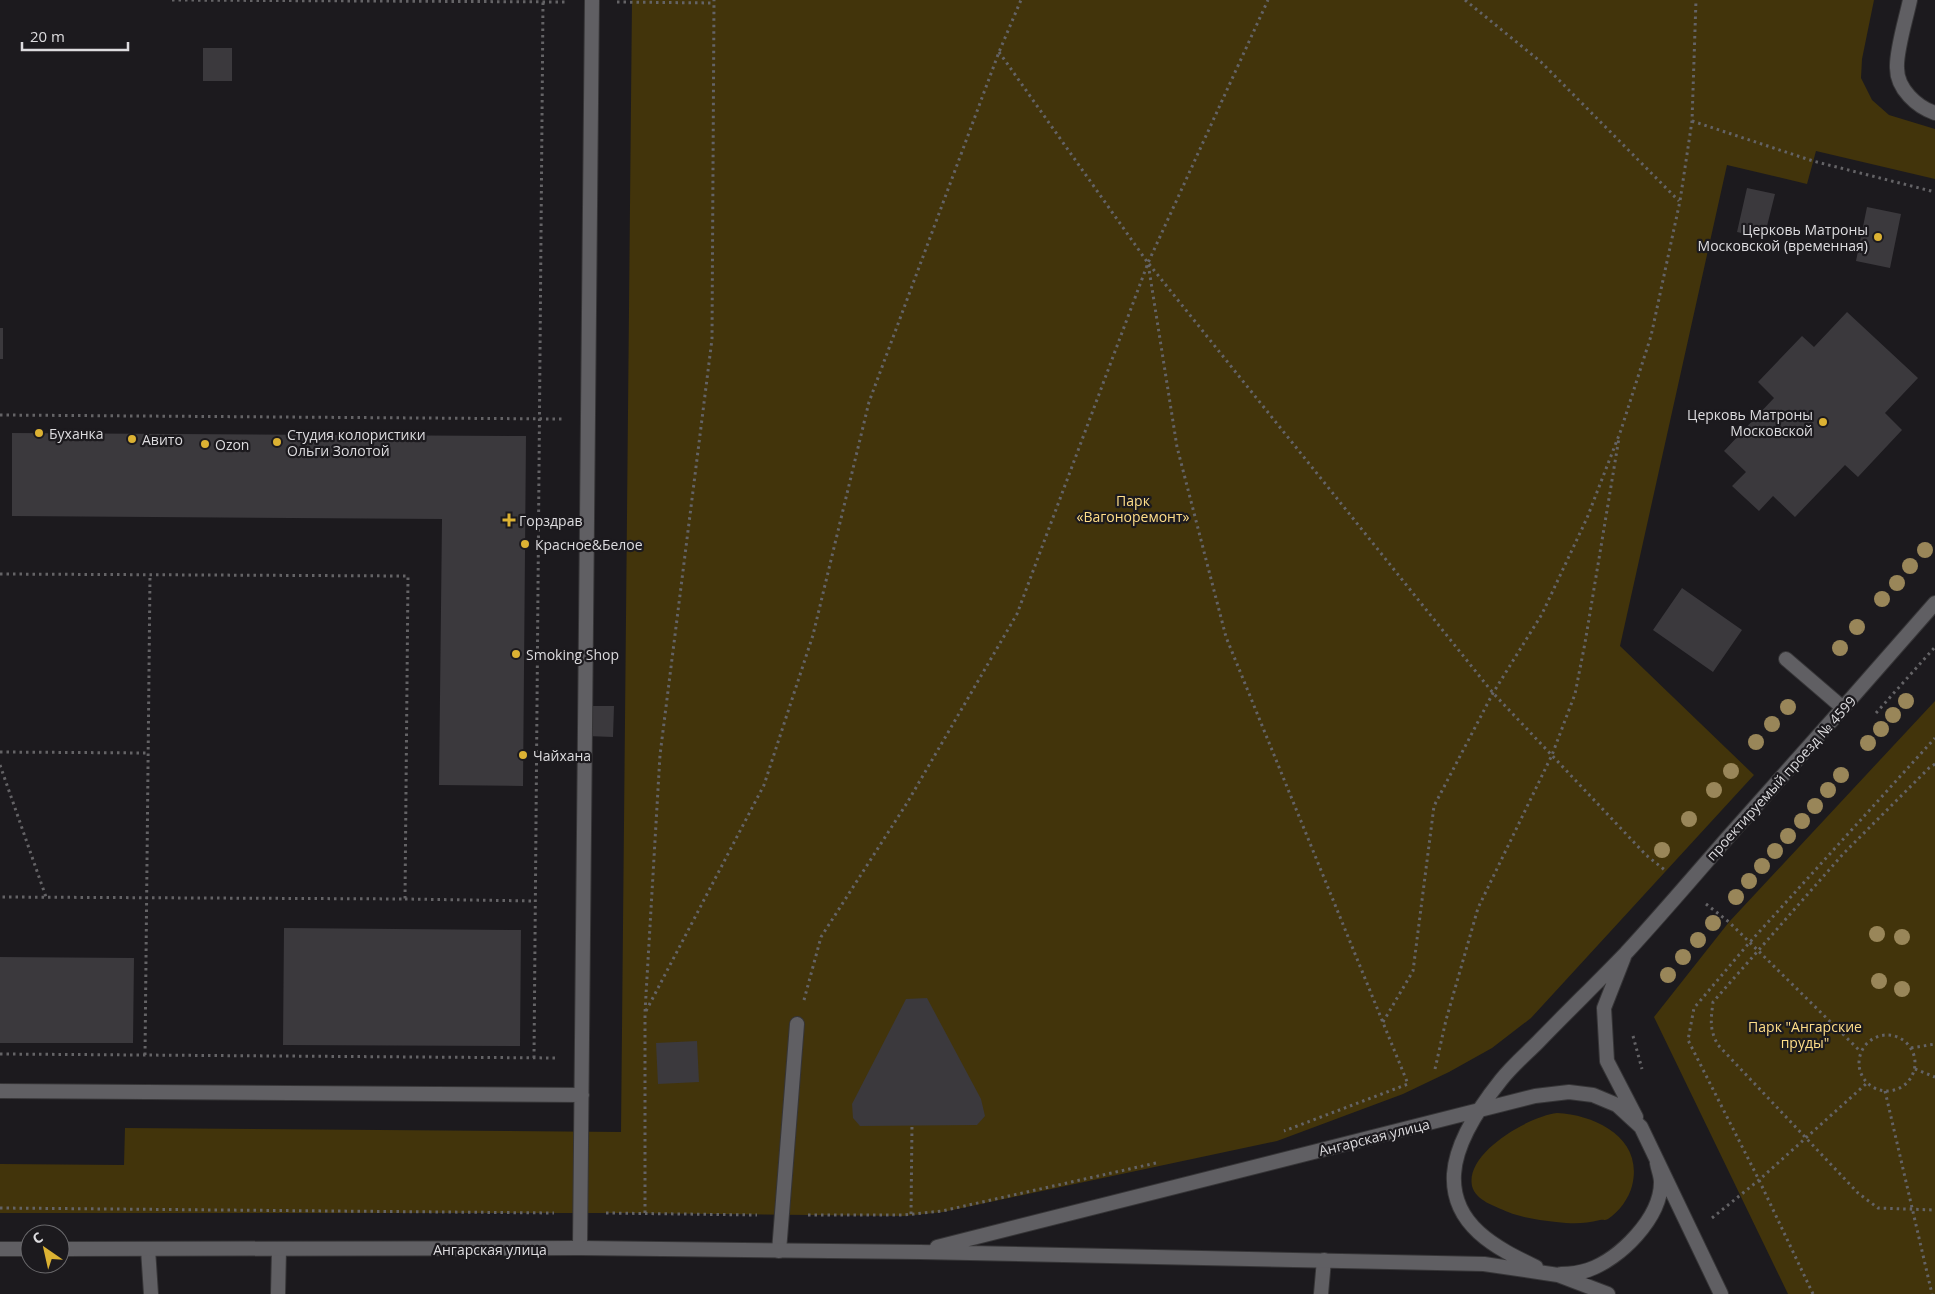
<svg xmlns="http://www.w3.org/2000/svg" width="1935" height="1294" font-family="'Open Sans',sans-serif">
<rect width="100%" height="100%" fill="#1c1a1e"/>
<path fill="#42340b" d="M632 0H1874L1862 59 1861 78 1872 100 1889 115 1935 129V179L1816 151 1807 184 1727 165 1620 646 1754 775 1531 1018 1492 1048 1449 1072 1403 1094 1277 1141 943 1212 904 1216 619 1213H0V1164L124 1165 125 1128 621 1132Z
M1935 701V1294H1788L1654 1017 1729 922Z
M1557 1113C1597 1115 1644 1139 1632 1186 1629 1198 1619 1212 1608 1219 1603 1221 1605 1219 1600 1220 1584 1224 1573 1224 1556 1222 1539 1220 1523 1218 1508 1212 1495 1206 1476 1201 1472 1186 1465 1152 1530 1116 1557 1113Z"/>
<path fill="#3b393d" d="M203 48H232V81H203Z
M1747 188 1775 194 1764 238 1737 232Z
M1867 207 1901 214 1890 268 1856 261Z
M1847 312 1918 378 1885 413 1902 430 1858 477 1845 465 1795 517 1773 496 1759 511 1732 486 1746 472 1724 451 1774 398 1758 382 1802 336 1814 347Z
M0 328H3V359H0Z
M12 433 526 436 523 786 439 785 442 519 12 516Z
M1682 588 1742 630 1713 672 1653 630Z
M588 706H614L613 737 587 736Z
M284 928 521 930 520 1046 283 1045Z
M0 957 134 958 133 1043H0Z
M927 998 981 1099 985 1116 977 1125 860 1126 853 1118 852 1104 906 999Z
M697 1041 699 1082 658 1084 656 1043Z"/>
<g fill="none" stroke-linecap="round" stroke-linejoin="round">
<defs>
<path id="service" d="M1910 0C1906 19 1896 51 1897 68 1897 89 1917 107 1935 113
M1786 659 1843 708
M0 1091 582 1095
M580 1248 592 0
M148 1249 151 1294
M779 1251 797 1024
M278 1294 279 1250
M1321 1294 1324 1260"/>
<path id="tertiary" d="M1624 957 1604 1008 1607 1061 1636 1117
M937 1247 1535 1096 1569 1092 1593 1095 1617 1105 1641 1127 1721 1294
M0 1249H30
M60 1249 580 1248 920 1252 1484 1264 1558 1275 1608 1294
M1536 1267C1496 1248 1451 1225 1454 1174 1456 1141 1481 1105 1501 1080 1512 1066 1526 1054 1538 1042 1567 1012 1597 983 1626 953 1661 915 1695 875 1729 836 1798 759 1867 681 1935 603
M1561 1274C1570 1274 1579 1273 1588 1270 1620 1259 1661 1218 1661 1182 1661 1176 1658 1169 1657 1163"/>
</defs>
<use href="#service" stroke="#363537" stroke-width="16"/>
<use href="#tertiary" stroke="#363537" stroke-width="16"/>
<path stroke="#646366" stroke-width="3" stroke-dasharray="2.5 4" stroke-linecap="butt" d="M172 0 566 2
M1465 0 1541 62 1679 201
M617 2 714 3
M999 52 1148 263 1177 447 1226 637 1408 1084 1284 1131
M1692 121 1813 161 1935 192
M1149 264 1493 693 1646 855 1666 871
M0 415 562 419
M0 574 408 576 405 899 0 897
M1876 713 1935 647
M0 752 148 753
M1935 764 1929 768 1843 854 1713 1002C1711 1019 1709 1029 1718 1045L1858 1193 1878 1208 1935 1210
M0 765 46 897
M405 899 535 901
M1706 904 1729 922 1861 1052
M804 1000 821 937 907 803 1017 614 1148 263 1268 0
M646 1011 764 785 813 635 869 402 999 52 1021 0
M1383 1022 1413 971 1434 806 1493 693 1542 614 1587 518 1621 430 1651 336 1680 201 1692 121 1696 0
M1859 1063a28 28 0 1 1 56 0a28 28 0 1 1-56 0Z
M1633 1036 1642 1069
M1911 1048 1935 1044
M0 1054 557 1058
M145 1055 150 575
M534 1058 543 2
M1435 1069 1446 1020 1478 908 1552 755 1575 694 1585 643 1619 438
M1915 1069 1935 1077
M1885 1091 1932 1294
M0 1208 554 1213
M606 1213 757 1215
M645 1213V1012L660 755 712 339 714 0
M911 1214 912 1125
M808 1215H904L942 1211 1156 1163
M1712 1218 1759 1180 1867 1083
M1813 1294 1759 1180 1688 1040 1694 1008 1749 943 1935 738"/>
<use href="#service" stroke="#605f63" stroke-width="14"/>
<use href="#tertiary" stroke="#605f63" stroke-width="14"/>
</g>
<g fill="#998659">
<circle cx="1925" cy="550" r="8"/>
<circle cx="1910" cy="566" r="8"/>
<circle cx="1897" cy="583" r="8"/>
<circle cx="1882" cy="599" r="8"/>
<circle cx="1857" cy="627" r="8"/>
<circle cx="1840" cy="648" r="8"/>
<circle cx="1906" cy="701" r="8"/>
<circle cx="1788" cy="707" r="8"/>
<circle cx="1893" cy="715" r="8"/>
<circle cx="1772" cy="724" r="8"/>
<circle cx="1881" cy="729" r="8"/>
<circle cx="1756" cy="742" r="8"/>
<circle cx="1868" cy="743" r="8"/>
<circle cx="1731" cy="771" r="8"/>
<circle cx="1841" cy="775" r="8"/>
<circle cx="1714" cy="790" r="8"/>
<circle cx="1828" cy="790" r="8"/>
<circle cx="1815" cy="806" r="8"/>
<circle cx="1689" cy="819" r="8"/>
<circle cx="1802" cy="821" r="8"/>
<circle cx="1788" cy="836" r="8"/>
<circle cx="1662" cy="850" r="8"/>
<circle cx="1775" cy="851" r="8"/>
<circle cx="1762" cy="866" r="8"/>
<circle cx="1749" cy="881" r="8"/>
<circle cx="1736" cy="897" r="8"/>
<circle cx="1713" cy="923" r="8"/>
<circle cx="1877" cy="934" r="8"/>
<circle cx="1902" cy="937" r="8"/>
<circle cx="1698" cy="940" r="8"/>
<circle cx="1683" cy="957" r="8"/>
<circle cx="1668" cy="975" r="8"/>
<circle cx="1879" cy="981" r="8"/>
<circle cx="1902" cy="989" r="8"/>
</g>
<g fill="#dcb233" stroke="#1c1a1e" stroke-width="2">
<circle cx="1878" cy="237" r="5"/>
<circle cx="1823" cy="422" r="5"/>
<circle cx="39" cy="433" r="5"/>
<circle cx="132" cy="439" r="5"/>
<circle cx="277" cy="442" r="5"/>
<circle cx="205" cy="444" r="5"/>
<path d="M506.5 512.5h5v5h5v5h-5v5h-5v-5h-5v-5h5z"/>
<circle cx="525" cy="544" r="5"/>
<circle cx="516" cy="654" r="5"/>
<circle cx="523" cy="755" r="5"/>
</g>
<g text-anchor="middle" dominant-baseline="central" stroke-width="4.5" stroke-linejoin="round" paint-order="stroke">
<g font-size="14" fill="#dddcdf" stroke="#1c1a1e" text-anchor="start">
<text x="1868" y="229" text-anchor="end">Церковь Матроны<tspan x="1868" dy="16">Московской (временная)</tspan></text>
<text x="1813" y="414" text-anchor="end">Церковь Матроны<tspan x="1813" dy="16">Московской</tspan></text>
<text x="49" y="433">Буханка</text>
<text x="287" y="434">Студия колористики<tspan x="287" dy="16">Ольги Золотой</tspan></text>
<text x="142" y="439">Авито</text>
<text x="215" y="444">Ozon</text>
<text x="519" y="520">Горздрав</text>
<text x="535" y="544">Красное&amp;Белое</text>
<text x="526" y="654">Smoking Shop</text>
<text x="533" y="755">Чайхана</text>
</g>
<g font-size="14" fill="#ffde89" stroke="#1c1a1e">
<text x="1133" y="500">Парк<tspan x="1133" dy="16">«Вагоноремонт»</tspan></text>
<text x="1805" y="1026">Парк "Ангарские<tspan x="1805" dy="16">пруды"</tspan></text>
</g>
<g font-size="14" fill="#dddcdf" stroke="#1c1a1e">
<text transform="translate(1781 778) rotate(-48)">проектируемый проезд № 4599</text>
<text transform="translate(1374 1137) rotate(-14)">Ангарская улица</text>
<text x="490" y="1249">Ангарская улица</text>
</g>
</g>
<g transform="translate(45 1249) rotate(326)"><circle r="24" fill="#1c1a1e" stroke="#69686b"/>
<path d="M0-4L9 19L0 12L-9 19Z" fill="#dcb233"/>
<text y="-8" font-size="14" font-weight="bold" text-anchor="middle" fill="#dddcdf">С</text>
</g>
<path d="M22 42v8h106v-8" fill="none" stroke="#dddcdf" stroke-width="2.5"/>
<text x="30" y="42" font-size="15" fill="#dddcdf" stroke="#1c1a1e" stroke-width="4" paint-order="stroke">20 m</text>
</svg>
